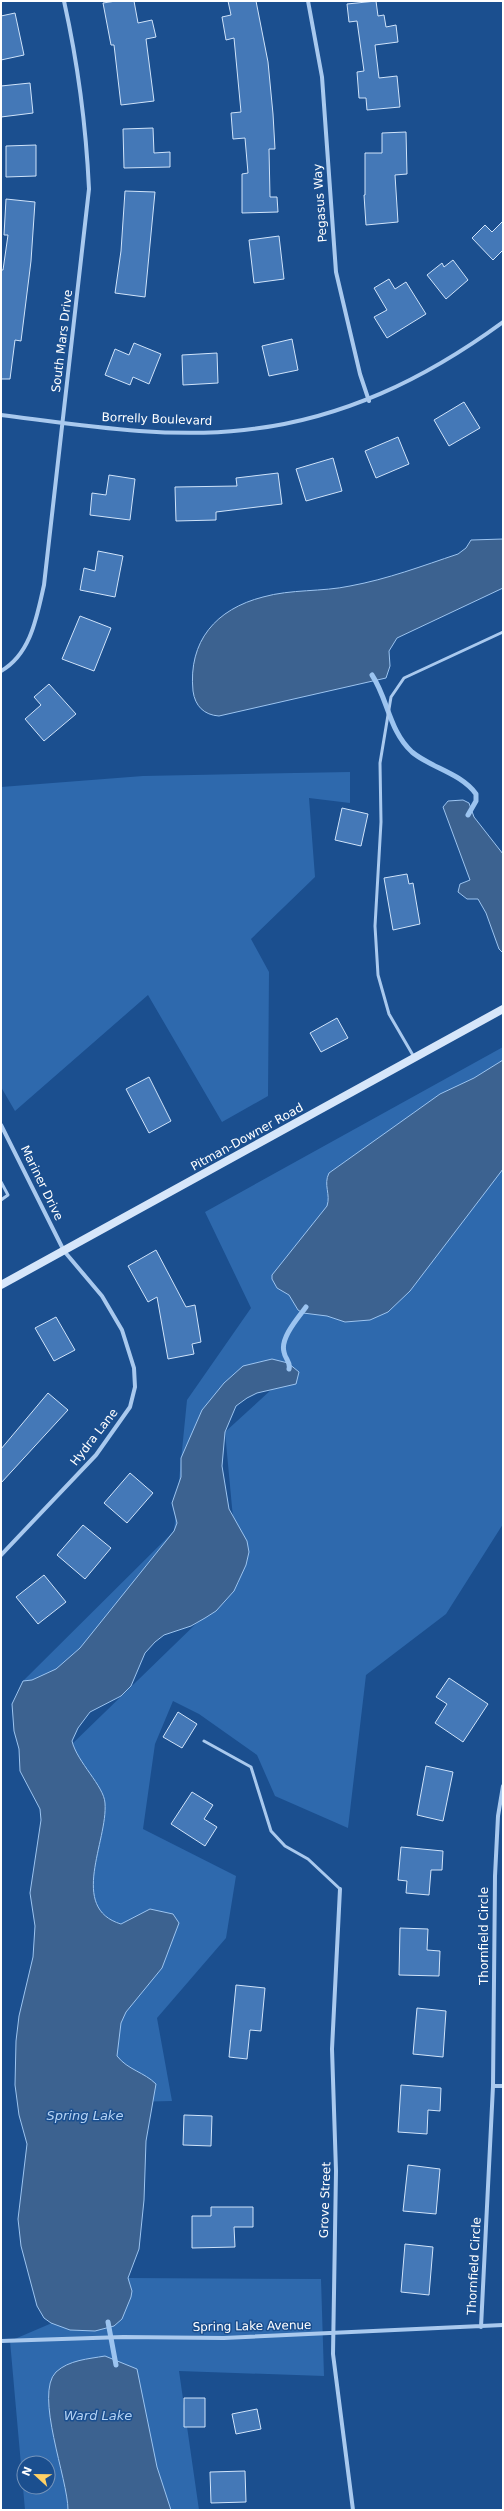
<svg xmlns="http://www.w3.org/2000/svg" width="504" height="2511" font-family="'DejaVu Sans',sans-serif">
<rect width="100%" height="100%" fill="#1b4f8f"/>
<path fill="#2e69ad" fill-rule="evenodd" d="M350 772V803L309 798 315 877 251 939 269 972 268 1096 222 1122 148 995 15 1111 1 1087V787L143 776Z
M503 1047V1524L446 1614 366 1675 348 1828 275 1796 257 1755 199 1714 173 1701 155 1744 143 1829 236 1876 226 1938 157 2018 172 2101 129 2102 101 2046 169 1936 91 1915 70 1746 239 1582 225 1432 295 1368 243 1366 183 1565 19 1749 23 1681 174 1531 187 1400 251 1308 205 1212Z
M128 2278 321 2279 324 2376 179 2371 199 2510H25L10 2341 52 2323 125 2311ZM24 2463H48V2487H24Z"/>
<path fill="#3c6290" stroke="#9cc4f0" d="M503 539V588L397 638 389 651 390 666 386 678 219 716C204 715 195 706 193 691 188 641 216 609 263 597 291 589 322 592 350 586 388 579 422 566 458 554L466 548 471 540Z
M463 800 469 803 474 817 503 854V953L499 949 486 913 478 899H467L458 892 460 884 470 880 443 807 448 801Z
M503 1060V1169L410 1291 388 1312 370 1320 345 1322 327 1316 303 1313 298 1310 289 1295 277 1288 272 1279V1275L327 1206C331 1194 323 1185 329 1173L440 1094 474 1078Z
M272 1359 288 1363 299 1372 296 1384 257 1393 247 1398 236 1406 225 1432 222 1466 229 1509 247 1541 249 1552 246 1565 234 1591 216 1611 205 1618 191 1626 164 1635 155 1642 145 1653 131 1686 121 1696 90 1712 78 1728 72 1741C77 1762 104 1786 105 1803 108 1841 68 1908 121 1924L150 1909 173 1914 179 1923 162 1968 126 2012 121 2023 117 2056C128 2070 144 2072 156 2084L146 2141 144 2200 139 2249 128 2278 132 2291 131 2297 122 2319 114 2326 95 2331 70 2330 51 2323 44 2318 37 2306 21 2246 18 2219 27 2144 19 2115 15 2085 16 2041 19 2016 33 1957 35 1926 30 1893 41 1820 40 1809 20 1771 19 1749 14 1731 12 1704 23 1681 32 1680 56 1669 80 1648 174 1531 177 1523 172 1503 181 1477V1458L202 1410 224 1383 243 1366Z
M105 2356 137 2369 157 2467 171 2510H68C68 2479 34 2394 56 2372 69 2360 88 2359 105 2356Z"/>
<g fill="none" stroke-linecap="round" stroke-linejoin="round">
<path stroke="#9cc4f0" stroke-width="5" d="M372 675C388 699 389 731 412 752 431 768 461 773 476 794V801L468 815
M289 1369C291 1362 285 1359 284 1352 280 1338 298 1318 306 1307
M108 2322 116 2365"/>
</g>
<path fill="#4478b7" stroke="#cfe3fa" d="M116 1H134L138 23 152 20 156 37 146 39 154 101 121 105 114 45H111L103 3Z
M228 1H256L268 62 273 114 275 149H269L270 197H277L278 212 242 213V174L248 173 245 138 233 139 231 113 241 112 234 38 226 40 222 17 231 15Z
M376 1 378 16 384 15 386 27 396 25 398 42 375 45 379 78 397 76 400 107 367 110 366 98H359L357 72 364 71 357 21 349 22 347 4Z
M15 13 24 55 1 60V16Z
M30 83 33 113 1 117V86Z
M153 128 154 153 170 152V167L124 168 123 129Z
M406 132 407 174 395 175 398 222 366 225 364 195H365V153H382V133Z
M36 145V176L6 177V146Z
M125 191 155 192 145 297 115 293 121 251Z
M6 199 35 202 31 261 21 341 15 340 10 379H1V270H3L8 235H4Z
M503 221V250L493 260 472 238 485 225 492 232Z
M279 236 284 279 254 283 249 240Z
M453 260 468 280 446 299 427 275 442 263 444 267Z
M389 279 395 289 406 282 426 314 387 338 374 317 387 310 374 288Z
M292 339 298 370 269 376 262 346Z
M134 343 161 354 149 384 133 377 130 385 105 375 115 349 129 355Z
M217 353 218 383 183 385 182 355Z
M464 402 480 428 449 446 434 420Z
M398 437 409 464 376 478 365 451Z
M333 458 342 491 306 501 296 469Z
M278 473 282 504 216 512V520L176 521 175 487 237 486 236 478Z
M109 475 135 479 130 520 90 515 92 493 106 495Z
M98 551 123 556 115 597 80 590 84 568 95 571Z
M80 616 111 628 94 671 62 659Z
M49 684 76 714 44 741 25 719 41 705 34 697Z
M342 808 368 814 361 846 335 840Z
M407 874 409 884 413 883 420 924 393 930 384 878Z
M337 1018 348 1038 321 1052 310 1033Z
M149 1077 171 1121 149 1133 126 1089Z
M156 1250 186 1307 195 1305 201 1342 192 1344 194 1354 168 1359 157 1297 148 1302 128 1266Z
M56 1317 75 1350 54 1361 35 1328Z
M48 1393 68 1410 1 1483V1449Z
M130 1473 153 1493 127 1523 104 1503Z
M83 1525 111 1548 85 1579 57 1555Z
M44 1575 66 1602 38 1624 16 1597Z
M449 1678 488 1704 463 1742 435 1723 447 1704 436 1697Z
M178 1712 197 1724 182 1748 163 1737Z
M426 1766 453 1772 443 1821 417 1815Z
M192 1792 213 1805 204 1819 217 1827 205 1846 171 1824Z
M401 1847 443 1851 442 1870H431L429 1895 406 1893 407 1881 398 1880Z
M400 1928 428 1929 427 1950 440 1951 439 1976 399 1975Z
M236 1985 265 1988 261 2031 250 2030 247 2059 229 2057Z
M417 2008 446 2011 443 2057 413 2054Z
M401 2085 441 2088 440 2111 428 2110 427 2134 398 2132Z
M184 2115 212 2116 211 2146 183 2145Z
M408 2165 440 2169 436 2214 403 2211Z
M211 2207H253V2227H234L235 2247 192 2248V2216H211Z
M405 2244 433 2247 429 2295 401 2292Z
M184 2398H205V2427H184Z
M257 2409 261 2429 236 2434 232 2414Z
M245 2471 246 2502 211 2503 210 2472Z"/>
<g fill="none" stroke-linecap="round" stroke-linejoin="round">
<path stroke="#a9c9ee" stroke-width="3" d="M414 1057 389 1014 378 975 375 926 381 822 380 763 391 697 404 678 503 632
M1 1182 8 1195 1 1200
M204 1741 251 1767 271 1831 285 1846 308 1859 340 1889"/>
<path stroke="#a9c9ee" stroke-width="4" d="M308 1 322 77 336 272 360 374 369 401
M1 415C81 425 164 439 244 430 341 420 425 379 503 322
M1 671C31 654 37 616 44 585L89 189C86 125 78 64 64 1
M1 1125 64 1251 102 1296 122 1330 134 1368 135 1387 130 1407 96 1455 1 1555
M340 1889 332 2049 336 2171 333 2354 353 2510
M493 2086H503
M481 2327 493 2086 495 1876 498 1816 503 1786
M1 2341 123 2337 224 2338 503 2325"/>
<path stroke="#d6e6fa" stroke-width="8" d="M1 1285 503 1009"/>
</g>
<g text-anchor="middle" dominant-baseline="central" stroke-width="3" stroke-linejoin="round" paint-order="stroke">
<g font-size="12" fill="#fff" stroke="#1b4f8f">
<text transform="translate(320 203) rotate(-94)">Pegasus Way</text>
<text transform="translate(62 341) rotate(-83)">South Mars Drive</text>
<text transform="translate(157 419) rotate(2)">Borrelly Boulevard</text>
<text transform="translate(247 1137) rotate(-29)">Pitman-Downer Road</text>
<text transform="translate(42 1183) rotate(64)">Mariner Drive</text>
<text transform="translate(94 1437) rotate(-52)">Hydra Lane</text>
<text transform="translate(484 1936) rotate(-90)">Thornfield Circle</text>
<text transform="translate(325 2200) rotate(-88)">Grove Street</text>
<text transform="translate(474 2266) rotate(-87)">Thornfield Circle</text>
<text transform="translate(252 2326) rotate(-1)">Spring Lake Avenue</text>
</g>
<g font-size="13" font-style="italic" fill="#b5d3f5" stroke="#1b4f8f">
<text x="85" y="2115">Spring Lake</text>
<text x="98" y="2415">Ward Lake</text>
</g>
</g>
<rect width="504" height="2511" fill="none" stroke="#ffffff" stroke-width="4"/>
<g transform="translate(36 2475) rotate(292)"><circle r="19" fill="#1b4f8f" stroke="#7695bc"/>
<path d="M0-3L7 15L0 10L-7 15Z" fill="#ffd166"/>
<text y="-6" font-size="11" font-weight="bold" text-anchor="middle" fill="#ffffff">N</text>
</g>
</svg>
